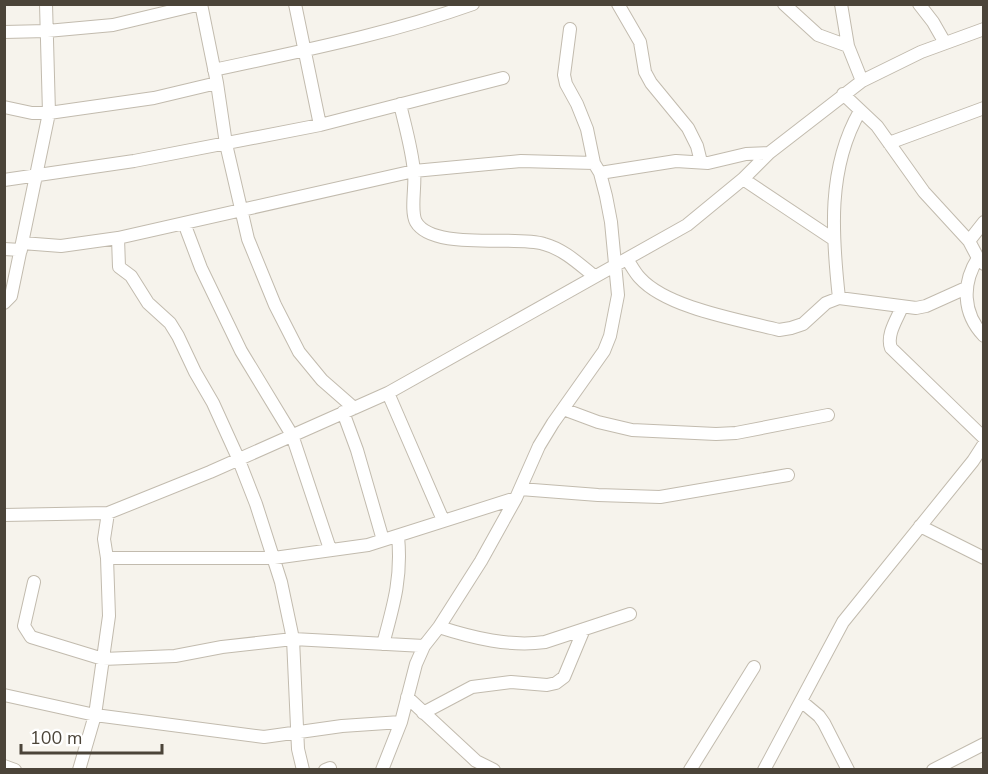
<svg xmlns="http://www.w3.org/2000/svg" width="988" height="774" font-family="'Nunito Sans',sans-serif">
<rect width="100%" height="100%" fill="#f6f3ec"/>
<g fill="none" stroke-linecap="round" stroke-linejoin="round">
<defs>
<path id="minor" d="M201 4 217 83 226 144 248 239 275 305 299 352 322 380 354 408
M295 4 320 125
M618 4 640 42 645 72 651 83 688 128 697 146 701 162
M784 4 818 35 848 46
M841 4 848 46 862 81
M919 4 933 22 945 43
M4 32 47 31 113 25 201 4
M214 70C301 51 389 34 473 4
M843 94 877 126 924 192 969 241 978 258 984 264
M400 104C405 126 412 149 414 172 416 184 410 211 416 222 433 251 514 235 544 244 563 249 578 263 594 276
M4 107 32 113H49L154 98 217 83
M889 143 984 108
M600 173 676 161 708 163 746 154 769 153
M743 179 833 239
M4 180 134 161 320 125 503 78
M184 223 201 268 241 351 292 435 330 549
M118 238 119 267 131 276 148 303 170 323 178 336 195 372 213 403 238 458 256 504 281 582 293 639 298 749 303 770
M969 241 984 222
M22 243 61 246 118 238 414 171 521 161 594 163
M4 249 21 250
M978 258C962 283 962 313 984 336
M627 259C631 265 635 273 640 278 667 308 740 320 779 330L791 328 803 324 826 303 839 298 916 308 926 306 966 288
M839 298C832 235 827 168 860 111
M4 303 11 296 49 113 46 4
M902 307C897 319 886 335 891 348L984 438
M388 393 443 520
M563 409 598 422 632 430 716 434 736 433 828 415
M343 412 357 450 383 540
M520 489 598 495 660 497 788 475
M4 515 108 513 210 472 388 393 687 225 743 179 769 153 862 81 921 52 984 29
M920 526 984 558
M107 558H274L368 545 516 498
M34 582 24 626 31 637 103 659 175 656 222 647 293 639 424 646
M439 627C473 638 510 647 545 642L630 614
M383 644C394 604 402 577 398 536
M4 695 95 715 264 737 342 726 401 722
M407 697 476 761 494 770
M801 701 819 716 824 723 848 770
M423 713 472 687 511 682 547 685 556 683 564 677 584 629
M4 766 15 770
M79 770 95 715 109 616 107 558 104 539 108 513
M325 770 330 768
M382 770 401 722 416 664 424 646 439 627 481 561 516 498 539 446 553 423 604 351 610 336 618 295 611 222 606 196 600 173 594 163 587 129 577 104 566 84 564 75 570 29
M690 770 754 667
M764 770 843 622 973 461 984 444
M933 770 984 744"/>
</defs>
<use href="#minor" stroke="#c2bbae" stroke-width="14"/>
<use href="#minor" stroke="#fff" stroke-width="12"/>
</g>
<rect width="988" height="774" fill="none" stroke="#4b4439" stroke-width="12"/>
<path d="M21 744v9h141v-9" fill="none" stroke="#4b4439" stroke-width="3"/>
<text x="30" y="744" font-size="18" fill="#4b4439" stroke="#ffffff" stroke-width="4.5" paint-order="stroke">100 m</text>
</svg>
